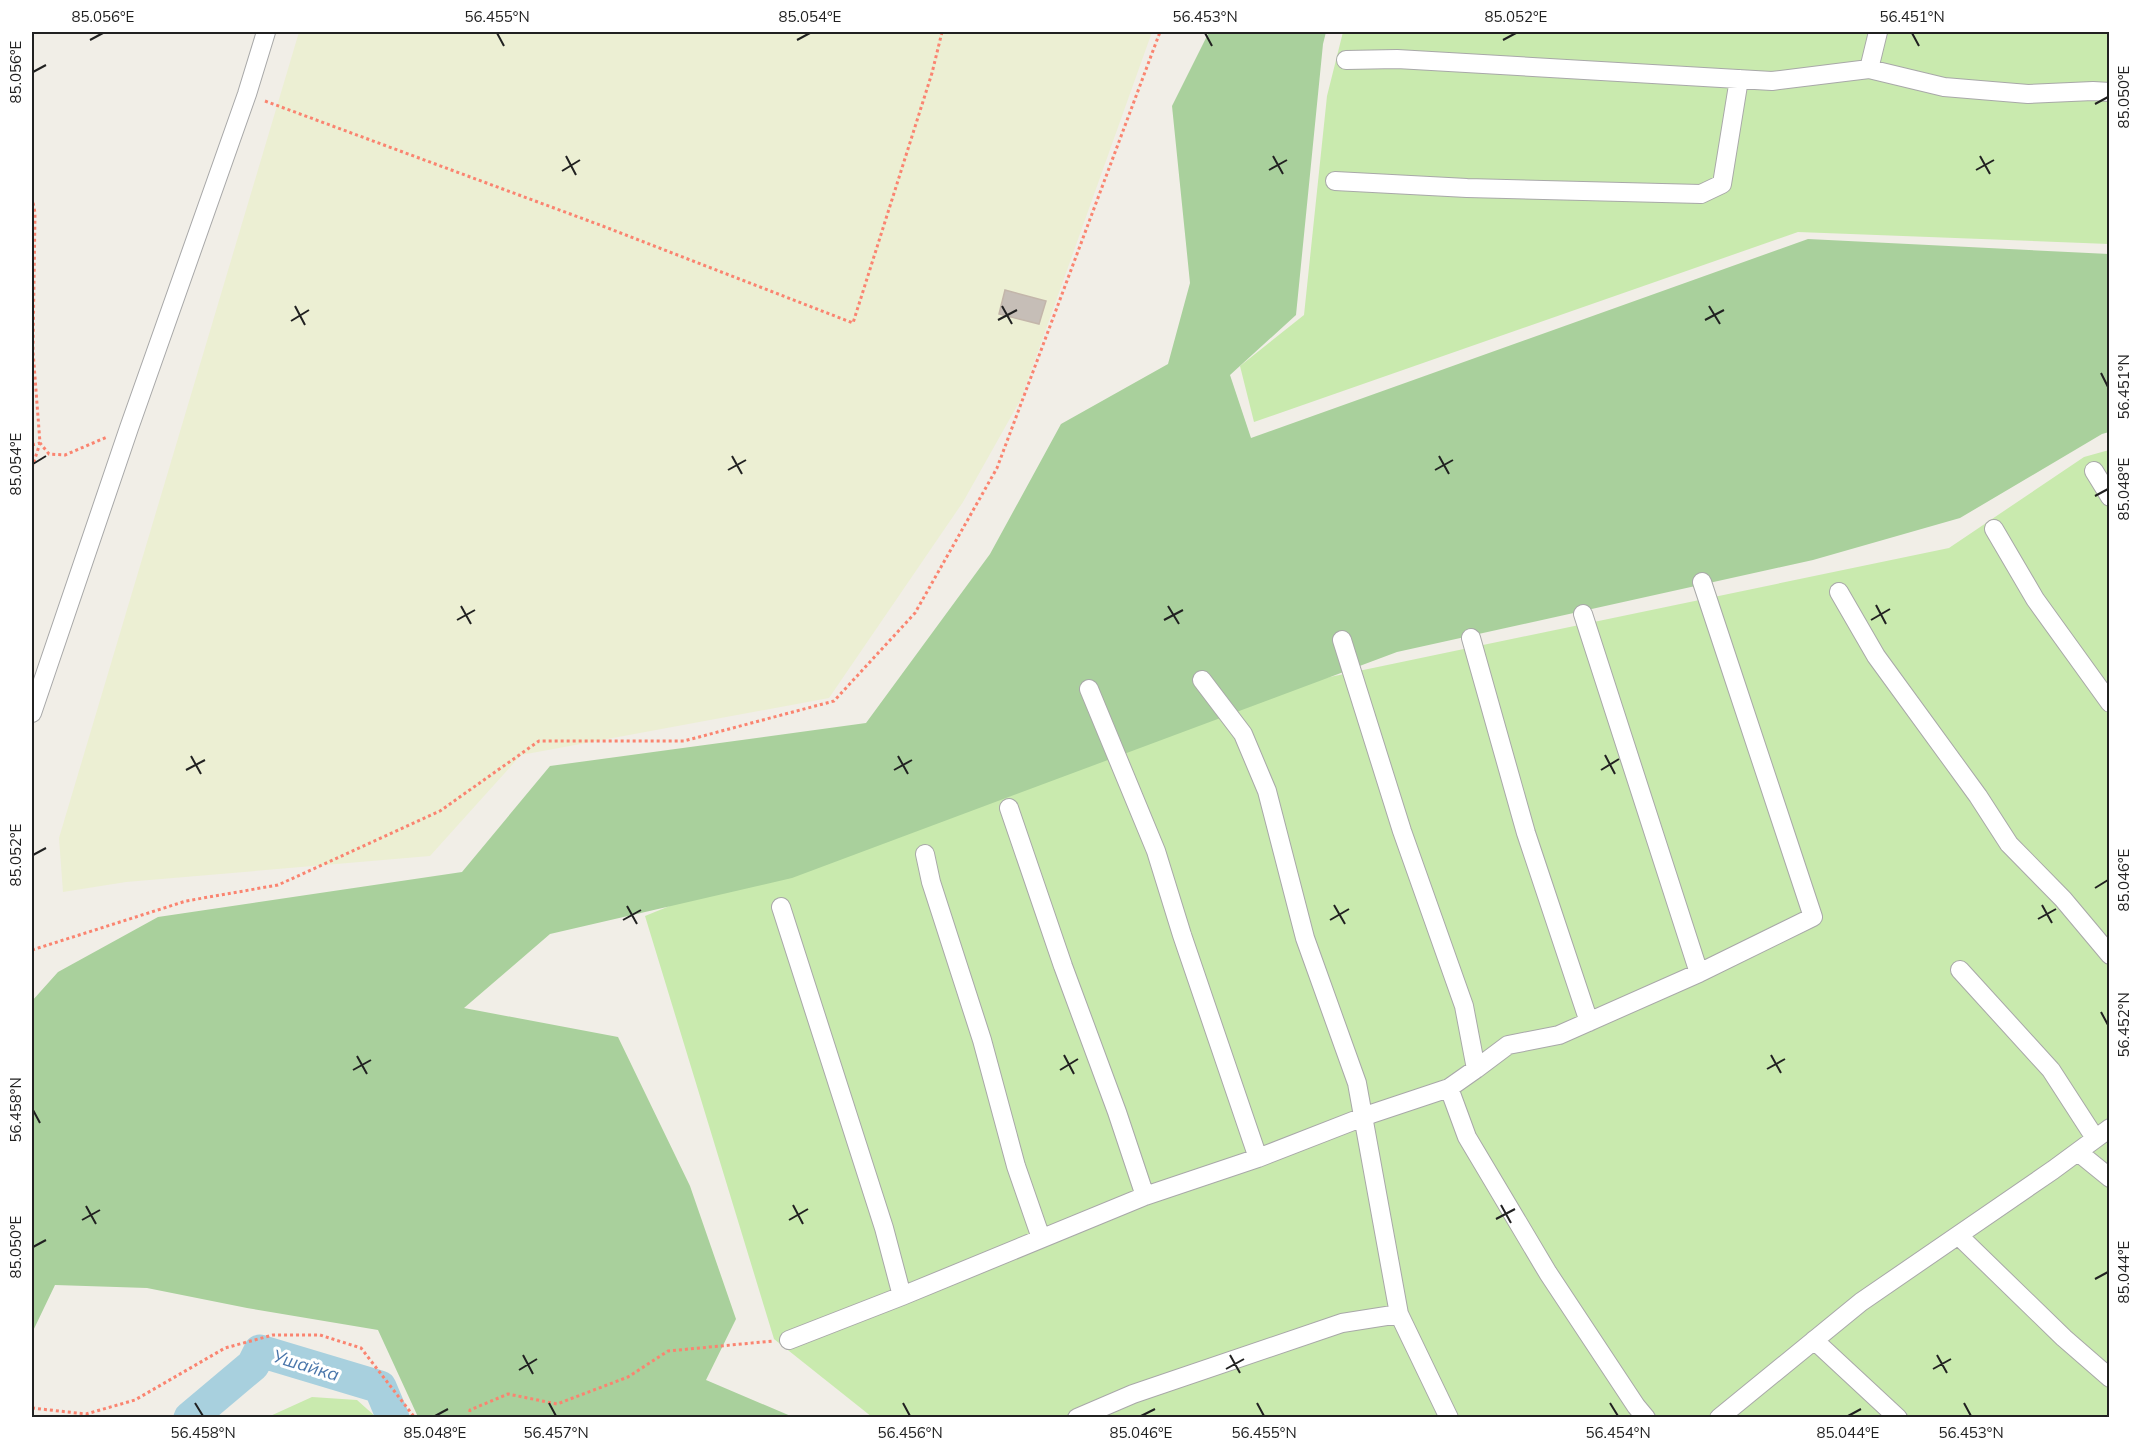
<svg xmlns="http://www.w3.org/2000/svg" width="2141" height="1449" font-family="Mulish,sans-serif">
<rect width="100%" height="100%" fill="#f1eee7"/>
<path fill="#ecefd3" d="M299 32H1152L1021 399 963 502 829 698 521 755 430 856 126 882 63 892 59 838Z"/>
<path fill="#c9eaae" d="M1343 32H2109V244L1798 232 1254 422 1240 366 1304 315 1327 96Z
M2109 450V1417H872L774 1339 645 916 1128 719 1949 548 2084 457Z
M312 1397 357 1400 376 1417H268Z"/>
<path fill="#a9d09c" d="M1209 32H1326L1323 44 1296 315 1230 375 1251 438 1808 239 2109 254V432L2102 434 1960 518 1813 560 1397 652 792 878 550 934 464 1008 618 1037 690 1186 736 1319 706 1380 793 1417H418L378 1330 247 1308 147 1288 55 1285 32 1333V1001L58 972 158 917 462 872 550 766 866 723 990 554 1061 424 1168 364 1190 283 1172 106Z"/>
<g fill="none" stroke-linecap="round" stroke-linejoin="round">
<path stroke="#a8d0de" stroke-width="33" d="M190 1418 253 1365 260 1351 380 1387 393 1418"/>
</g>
<path fill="#c6beb7" stroke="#c3b6aa" stroke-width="1.5" d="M1005 290 1046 301 1039 324 999 314Z"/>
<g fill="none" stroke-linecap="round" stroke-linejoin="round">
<defs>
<path id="street" d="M1346 60 1397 59 1772 81 1869 69 1944 87 2028 94 2093 91 2110 92
M1869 69 1878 32
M1335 181 1467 188 1701 194 1722 184 1739 79
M2094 471 2110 497
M1994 529 2035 599 2110 703
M1839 592 1876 656 1978 796 2009 844 2063 899 2110 955
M1583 614 1699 973
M1471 638 1526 833 1589 1022
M1202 680 1243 734 1267 791 1305 938 1357 1083 1399 1314 1449 1418
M1089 689 1156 851 1182 935 1258 1158
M32 713 129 428 247 94 266 32
M1009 808 1063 966 1117 1112 1145 1196
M925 854 931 882 982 1040 1016 1166 1041 1238
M781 907 884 1228 902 1296
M1960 970 2051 1070 2095 1138
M1476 1069 1508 1045 1559 1035 1699 973 1813 917 1702 582
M1449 1088 1467 1137 1548 1273 1636 1406 1646 1418
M2078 1152 2110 1178
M1959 1236 2064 1338 2110 1378
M789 1340 902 1296 1145 1196 1258 1158 1371 1114 1449 1088 1476 1069 1464 1006 1402 831 1342 640
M1814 1340 1898 1418
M1077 1418 1133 1394 1342 1323 1399 1314
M1719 1418 1861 1302 2053 1170 2110 1128"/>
</defs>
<use href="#street" stroke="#a8a8a8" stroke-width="20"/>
<path stroke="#fa8470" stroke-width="3" stroke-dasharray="3 3" stroke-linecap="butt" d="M265 101 600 225 853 323 932 73 942 32
M32 197 35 213 33 351 40 443 49 454 65 455 107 437
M32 445 40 443
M32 468 40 443
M32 950 186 901 278 885 440 811 539 741H684L834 701 915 613 997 468 1160 32
M32 1408 86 1414 135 1400 225 1348 273 1335H320L361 1348 415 1418
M469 1418 470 1410 508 1394 557 1404 628 1377 668 1351 773 1341"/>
<use href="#street" stroke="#fff" stroke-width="18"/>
</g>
<path fill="none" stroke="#212121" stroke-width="2" d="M497 33 504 46M1205 33 1212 46M1912 33 1919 46M90 40 103 33M797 40 810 33M1503 40 1516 33M33 72 46 65M2095 104 2108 97M566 156 576 175M1273 156 1283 174M1980 156 1990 174M1269 170 1287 160M1976 170 1994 160M562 171 580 160M295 306 305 325M1002 306 1012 324M1709 306 1720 324M998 320 1017 310M1705 320 1724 310M291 321 309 310M2101 373 2108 387M732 456 742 474M1439 456 1449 474M33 464 46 456M728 470 746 460M1435 470 1453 460M2095 496 2108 489M1876 605 1886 624M461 606 471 624M1168 606 1179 624M457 620 475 610M1164 620 1183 610M1871 620 1890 609M1605 755 1615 774M191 756 201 774M898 756 908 774M186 770 205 760M894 770 912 760M1601 770 1619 759M33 855 46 848M2095 888 2108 880M1334 905 1345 924M2042 905 2052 923M627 906 637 924M2038 919 2056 909M623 920 641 910M1330 920 1349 909M2101 1012 2108 1025M1064 1055 1074 1074M1771 1055 1781 1073M357 1056 367 1074M1767 1069 1785 1059M353 1070 371 1060M1060 1070 1078 1059M33 1110 40 1123M793 1205 803 1224M1501 1205 1511 1223M86 1206 96 1224M1496 1219 1515 1209M82 1220 100 1210M789 1220 808 1209M33 1247 46 1240M2095 1279 2108 1272M523 1355 533 1374M1230 1355 1240 1373M1937 1355 1947 1373M1226 1369 1244 1359M1933 1369 1951 1359M519 1370 537 1359M195 1403 203 1416M549 1403 556 1416M903 1403 910 1416M1257 1403 1264 1416M1610 1403 1618 1416M1964 1403 1971 1416M435 1416 448 1409M1141 1416 1155 1409M1848 1416 1861 1409"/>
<g text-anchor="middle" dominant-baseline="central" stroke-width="6" stroke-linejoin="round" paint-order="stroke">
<g font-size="18" font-style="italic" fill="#4975aa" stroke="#fff">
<text transform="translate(306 1365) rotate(17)">Ушайка</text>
</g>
</g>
<rect width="2141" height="1449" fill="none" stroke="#ffffff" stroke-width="66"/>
<rect x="33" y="33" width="2075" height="1383" fill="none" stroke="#212121" stroke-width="2"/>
<g font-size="15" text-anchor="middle" fill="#212121">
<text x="103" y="22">85.056°E</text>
<text x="497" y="22">56.455°N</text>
<text x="810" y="22">85.054°E</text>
<text x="1205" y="22">56.453°N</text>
<text x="1516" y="22">85.052°E</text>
<text x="1912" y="22">56.451°N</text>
<text transform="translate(16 72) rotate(-90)" y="5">85.056°E</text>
<text transform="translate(2124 97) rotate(-90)" y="5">85.050°E</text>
<text transform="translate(2124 387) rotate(-90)" y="5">56.451°N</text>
<text transform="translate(16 464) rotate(-90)" y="5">85.054°E</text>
<text transform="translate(2124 489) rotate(-90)" y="5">85.048°E</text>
<text transform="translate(16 855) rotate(-90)" y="5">85.052°E</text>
<text transform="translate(2124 880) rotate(-90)" y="5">85.046°E</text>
<text transform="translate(2124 1025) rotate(-90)" y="5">56.452°N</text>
<text transform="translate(16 1110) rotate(-90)" y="5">56.458°N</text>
<text transform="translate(16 1247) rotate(-90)" y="5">85.050°E</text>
<text transform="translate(2124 1272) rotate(-90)" y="5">85.044°E</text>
<text x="203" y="1438">56.458°N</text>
<text x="435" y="1438">85.048°E</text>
<text x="556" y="1438">56.457°N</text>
<text x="910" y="1438">56.456°N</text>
<text x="1141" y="1438">85.046°E</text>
<text x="1264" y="1438">56.455°N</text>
<text x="1618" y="1438">56.454°N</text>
<text x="1848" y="1438">85.044°E</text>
<text x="1971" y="1438">56.453°N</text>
</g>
</svg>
